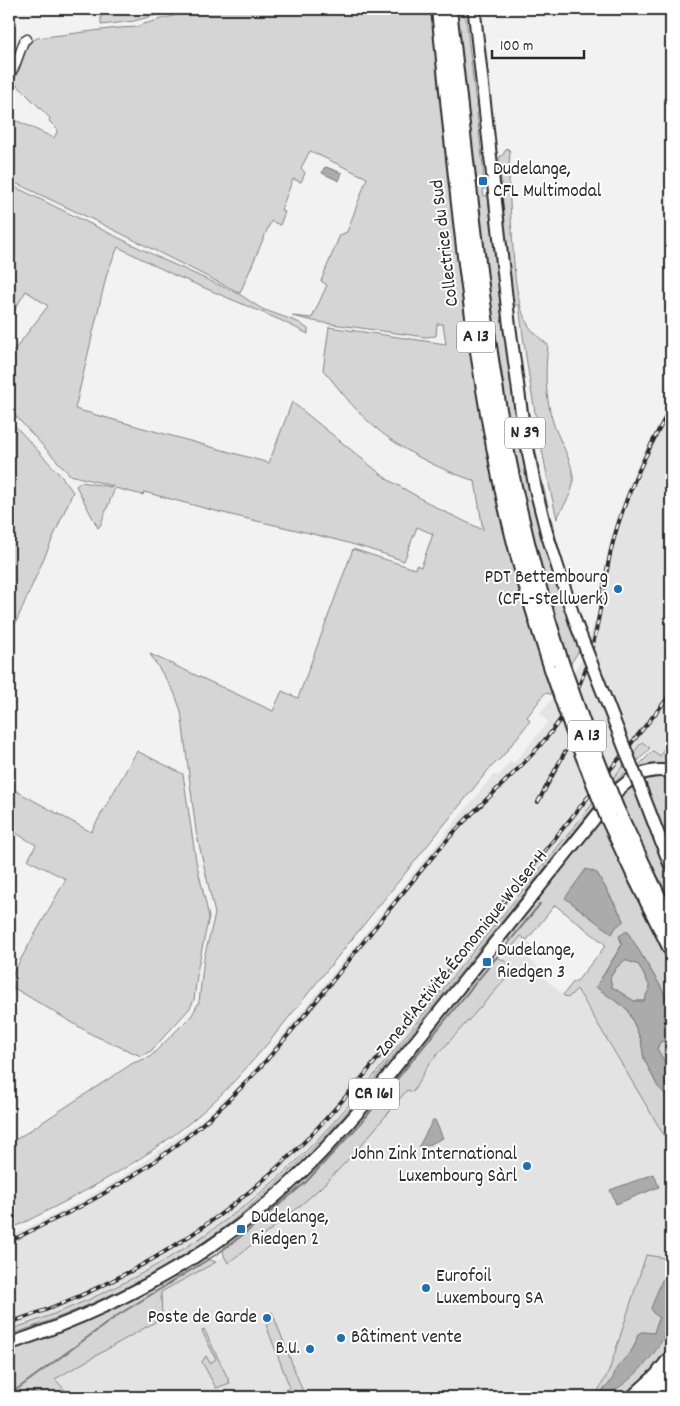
<svg xmlns="http://www.w3.org/2000/svg" width="680" height="1406" font-family="Dekko,sans-serif">
<rect width="100%" height="100%" fill="#f2f2f2"/>
<filter id="ink" filterUnits="userSpaceOnUse"><feTurbulence type="fractalNoise" baseFrequency=".02" numOctaves="2"/><feDisplacementMap in="SourceGraphic" scale="10" xChannelSelector="R" yChannelSelector="G"/><feConvolveMatrix kernelMatrix="1 2 1 2 8 2 1 2 1" color-interpolation-filters="sRGB"/></filter>
<g filter="url(#ink)">
<path fill="#e3e3e3" d="M671 403V736L659 756 642 742 362 1089 324 1132 264 1189 226 1220 191 1244 125 1282 92 1299 41 1320 9 1330V1237L78 1203 119 1179 187 1131 213 1110 245 1079 274 1046 493 775H499L510 761 514 763 548 722 540 714 575 670 583 657 594 623 596 627 609 546 622 503 641 457Z
M521 936 536 948 528 958 537 966V972L564 995 576 989 671 1147V1259L645 1255 609 1371 595 1397H305L272 1322 266 1325 290 1388 263 1397H71L55 1379 99 1353 160 1292 224 1256 227 1262 350 1158 407 1090 413 1092 428 1065 514 970 502 959Z"/>
<path fill="#d5d5d5" stroke="#808080" fill-rule="evenodd" d="M101 9H180L134 21 101 25Z
M198 9H431L519 581 547 679 566 655C498 449 481 233 457 19V9H465L461 11 466 18 483 166 484 189 483 192 484 196 488 195 491 204 504 323 571 626 580 649 552 693 550 694 545 693 527 717 530 721 501 758 490 768 269 1042C250 1064 231 1086 209 1106 151 1159 79 1195 9 1230V1144L133 1063 150 1057 192 1015 199 1002 204 958 215 914 196 831 181 711 174 692 150 654 273 711 282 691 298 698 353 549 415 569 416 565 421 567 433 534 417 527 404 561C353 542 301 531 248 519 213 511 179 501 144 492L143 495 115 488 100 526 98 528 76 486 81 482 112 487 113 486 70 475 9 409V357L48 306 26 291 9 319V184L166 261 239 294 262 309 298 322 308 329V334L280 320 174 275 118 247 107 273 75 409 269 463 292 402 387 479 439 509 483 530 475 481C436 468 400 450 369 422 352 407 338 387 323 370L329 327 446 344 443 324H437L436 336 425 337 318 322 292 316 312 318 327 285 321 281 340 235 347 232 367 178 310 151 301 168 305 173 301 182 293 179 281 210 285 212 280 225 271 221 240 293 100 223 9 180V117L54 138 58 130 49 121 50 118 13 81 15 78C20 62 20 47 37 38L117 28 139 27 140 25Z
M507 148 510 151C508 178 510 205 512 232 514 260 514 297 527 323 532 332 541 339 548 345 545 371 545 397 553 422 559 442 575 463 573 484 571 497 562 507 557 519 540 448 528 377 519 305H513C514 329 519 353 523 377 535 460 554 542 582 621L580 622C564 573 548 524 537 473 519 396 513 315 503 236L505 231 499 160 500 156H502Z
M9 419 62 477 73 492 9 638Z
M671 736V765L649 764 636 768 653 751 660 756Z
M642 742 650 748 640 759 617 780 594 807 354 1104C316 1147 276 1187 231 1222 165 1273 88 1309 9 1335V1330C115 1296 215 1239 296 1161 353 1106 401 1041 451 979 515 900 579 821 642 742Z
M137 751 183 774 196 861 209 917 198 967 194 1000 190 1008 151 1051 141 1056 93 1035 9 985V980L66 879 28 860 36 845 9 829V787L91 832Z
M652 776H671V850L646 785 636 789 671 876V902L621 803 603 825 606 832H608L671 965V1008L661 987 627 931 622 944 596 987 628 1010 641 1040 644 1059 658 1087 671 1100V1147L577 989 568 998 563 995 574 981H577L606 945 555 905 527 940 521 936 510 949 508 945 509 935 618 796 632 784ZM597 873 624 920 616 927 612 934Z
M497 958 502 959 515 969 428 1065 413 1092 407 1090C379 1124 352 1158 320 1188 291 1215 259 1239 228 1263L224 1256 223 1250 229 1238 275 1201 486 962Z
M625 960 639 965 650 987 644 1001H634L612 987 610 978 616 968Z
M667 1040 671 1043V1072L657 1049 660 1042Z
M646 1255 671 1259V1277L666 1278 659 1317 654 1333 642 1332 638 1334C634 1353 627 1354 617 1368 614 1372 616 1370 614 1375 612 1382 607 1386 602 1391L649 1359 671 1314V1348L659 1368 629 1397H595L609 1371Z
M206 1258 216 1262 161 1292 162 1318 55 1379 71 1397H39L34 1391 26 1397H9V1348L198 1259Z
M272 1312 305 1397H263L290 1388 266 1325 272 1322 268 1314Z
M204 1329 230 1383 216 1388 202 1362 206 1356 210 1363 216 1359 202 1331Z"/>
<path fill="#ababab" stroke="#787878" fill-rule="evenodd" d="M326 167 342 173 339 181 322 173 324 168Z
M586 869 597 873 624 921 616 927 612 934 565 898Z
M627 931 661 987 671 1008V1043L667 1040 660 1042 657 1049 671 1072V1100L658 1087 644 1059 641 1040 628 1010 596 987 622 945 619 936ZM625 960 639 965 650 987 644 1001H634L612 987 610 978 616 968Z
M433 1120H435L443 1138 420 1149 419 1146Z
M654 1174 659 1187 616 1204 610 1190Z
M671 1277V1299L667 1303 671 1314C667 1321 667 1328 664 1336 654 1359 624 1389 601 1397L602 1391C607 1386 612 1382 614 1375 616 1370 614 1372 617 1368 627 1354 634 1353 638 1334L642 1332 654 1333 659 1317 653 1313 651 1308 662 1280Z"/>
<g fill="none" stroke-linecap="round" stroke-linejoin="round">
<path stroke="#787878" stroke-width="2" d="M668 759 671 743
M9 1395 118 1315 217 1254 244 1234 305 1183 361 1123 540 904"/>
<defs>
<path id="minor" d="M9 77 15 66 24 41 27 39"/>
<path id="primary" d="M474 9 509 322 523 424 535 487 547 534 576 624
M640 787 671 867
M9 1344C119 1307 222 1251 305 1169 329 1146 350 1121 372 1096L614 794C632 776 645 768 671 771"/>
<path id="motorway" d="M439 9C455 172 470 336 504 497 517 556 534 615 553 672
M449 9C462 121 473 234 489 346 504 453 528 559 561 662
M616 808 671 924
M608 818 632 870 671 949
M634 1397 657 1376 671 1358
M646 1397 671 1381"/>
</defs>
<use href="#minor" stroke="#2b2b2b" stroke-width="11"/>
<use href="#primary" stroke="#2b2b2b" stroke-width="15"/>
<use href="#motorway" stroke="#2b2b2b" stroke-width="18"/>
<use href="#minor" stroke="#fff" stroke-width="8"/>
<use href="#primary" stroke="#fff" stroke-width="11"/>
<use href="#motorway" stroke="#fff" stroke-width="14"/>
<defs>
<path id="rail" d="M668 732 671 728
M538 802 565 752
M9 1242C33 1229 59 1218 83 1205 122 1184 160 1160 194 1131 243 1091 282 1043 322 994 364 942 404 889 448 839 489 792 548 751 575 694 598 649 600 599 611 550 623 499 646 453 671 407
M9 1323C116 1288 213 1230 294 1152 320 1127 343 1100 366 1073L671 694"/>
</defs>
<use href="#rail" stroke="#2b2b2b" stroke-width="4"/>
<use href="#rail" stroke="#fff" stroke-width="2" stroke-dasharray="5.5" stroke-linecap="butt"/>
<defs>
<path id="primary-bridge" d="M576 624 640 787"/>
<path id="motorway-bridge" d="M561 662 584 727 616 808
M553 672 573 730 608 818"/>
</defs>
<use href="#primary-bridge" stroke="#2b2b2b" stroke-width="15" stroke-linecap="butt"/>
<use href="#motorway-bridge" stroke="#2b2b2b" stroke-width="18" stroke-linecap="butt"/>
<use href="#primary-bridge" stroke="#fff" stroke-width="11"/>
<use href="#motorway-bridge" stroke="#fff" stroke-width="14"/>
</g>
</g>
<g fill="#1f6fb2" stroke="#fff" stroke-width="2">
<rect x="478" y="176" width="10" height="10" rx="2.5"/>
<circle cx="618" cy="589" r="5"/>
<rect x="482" y="957" width="10" height="10" rx="2.5"/>
<circle cx="527" cy="1166" r="5"/>
<rect x="236" y="1224" width="10" height="10" rx="2.5"/>
<circle cx="426" cy="1288" r="5"/>
<circle cx="267" cy="1318" r="5"/>
<circle cx="341" cy="1338" r="5"/>
<circle cx="310" cy="1349" r="5"/>
</g>
<g text-anchor="middle" dominant-baseline="central" stroke-width="4" stroke-linejoin="round" paint-order="stroke">
<g fill="#fff" stroke="#6b6b6b" stroke-width="1">
<rect x="457" y="321.5" width="38" height="31" rx="4"/>
<rect x="505" y="417.5" width="40" height="31" rx="4"/>
<rect x="568" y="720.5" width="38" height="31" rx="4"/>
<rect x="349" y="1078.5" width="50" height="31" rx="4"/>
</g>
<g font-size="18" font-weight="bold" fill="#2b2b2b">
<text x="476" y="337">A 13</text>
<text x="525" y="433">N 39</text>
<text x="587" y="736">A 13</text>
<text x="374" y="1094">CR 161</text>
</g>
<g font-size="19" fill="#2b2b2b" stroke="#fff" text-anchor="start">
<text x="493" y="170">Dudelange,<tspan x="493" dy="22">CFL Multimodal</tspan></text>
<text x="608" y="578" text-anchor="end">PDT Bettembourg<tspan x="608" dy="22">(CFL-Stellwerk)</tspan></text>
<text x="497" y="951">Dudelange,<tspan x="497" dy="22">Riedgen 3</tspan></text>
<text x="517" y="1155" text-anchor="end">John Zink International<tspan x="517" dy="22">Luxembourg Sàrl</tspan></text>
<text x="251" y="1218">Dudelange,<tspan x="251" dy="22">Riedgen 2</tspan></text>
<text x="436" y="1277">Eurofoil<tspan x="436" dy="22">Luxembourg SA</tspan></text>
<text x="257" y="1318" text-anchor="end">Poste de Garde</text>
<text x="351" y="1338">Bâtiment vente</text>
<text x="300" y="1349" text-anchor="end">B.U.</text>
</g>
<g font-size="19" fill="#2b2b2b" stroke="#fff">
<text transform="translate(446 243) rotate(-97)">Collectrice du Sud</text>
<text transform="translate(463 954) rotate(-51)">Zone d'Activité Économique Wolser H</text>
</g>
</g>
<rect width="680" height="1406" fill="none" stroke="#fff" stroke-width="30"/>
<rect x="15" y="15" width="650" height="1376" fill="none" stroke="#2b2b2b" stroke-width="2" filter="url(#ink)"/>
<path d="M492 50v8h92v-8" fill="none" stroke="#2b2b2b" stroke-width="2.5"/>
<text x="500" y="50" font-size="15" fill="#2b2b2b" stroke="#ffffff" stroke-width="4" paint-order="stroke">100 m</text>
</svg>
